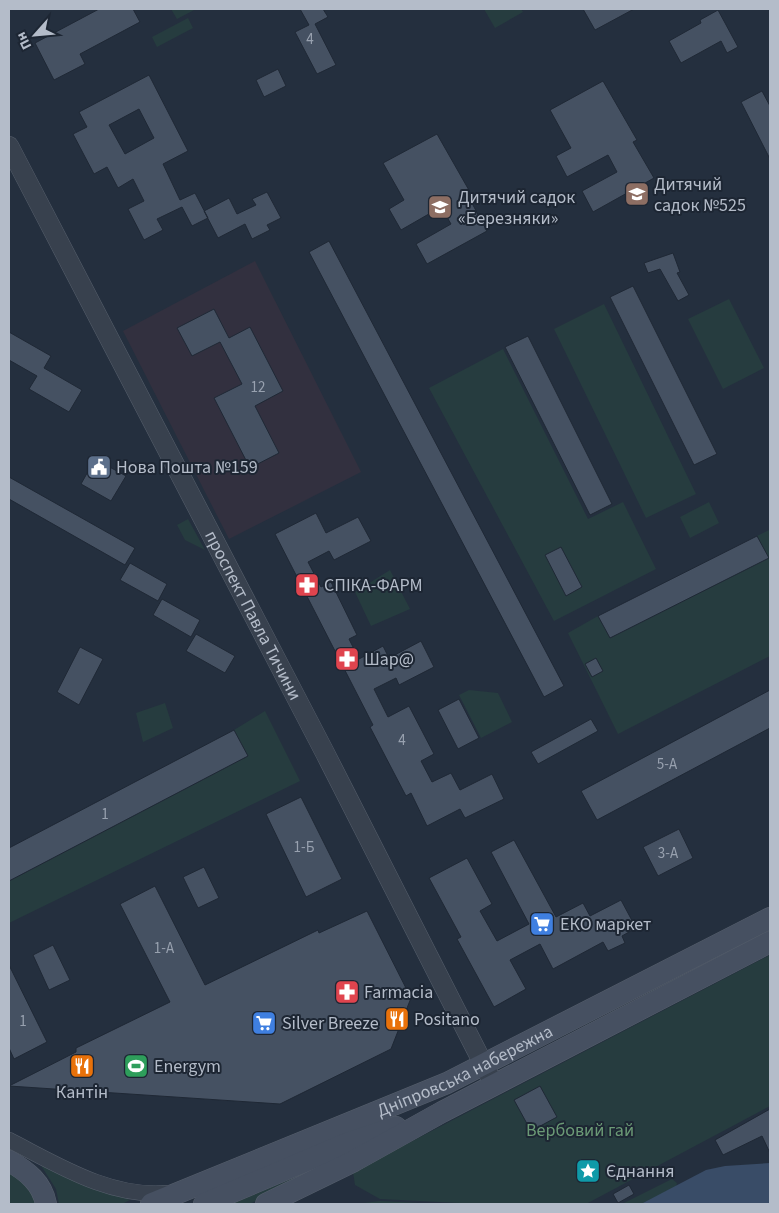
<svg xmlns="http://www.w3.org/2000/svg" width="779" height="1213" font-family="'Source Sans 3',sans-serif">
<rect width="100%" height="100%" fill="#242f3e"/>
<path fill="#32303f" d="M255 261 361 472 229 539 123 331Z"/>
<path fill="#263c3f" d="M171 9H196L177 19Z
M484 9H521L523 12 495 28Z
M188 18 193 28 157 47 152 37Z
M729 299 764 368 723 389 688 319Z
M604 304 696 494 646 518 554 329Z
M503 349 588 519 623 502 656 569 554 621 429 388Z
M709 502 719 523 690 538 680 517Z
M188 519 205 550 185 540 177 525Z
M769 530 770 656 618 734 568 633 598 616 610 638 768 558 757 536Z
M390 570 410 609 371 626 355 592Z
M469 690 498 693 512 722 481 738 459 695Z
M165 703 173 728 143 742 136 713Z
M265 711 300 781 9 923V881L248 756 234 730Z
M770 955V1106L586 1204H478L380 1199 355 1185 353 1172Z
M40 1164 130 1200 122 1204H59L56 1189Z
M326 1164 250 1204H232Z
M9 1170 20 1175 40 1204H9Z
M672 1179 677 1183 676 1187 641 1204H622Z
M380 1201 439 1204H355Z"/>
<path fill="#394c67" d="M770 1163V1204H641L706 1170 725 1166Z"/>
<path fill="#455162" stroke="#1f2835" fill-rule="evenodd" d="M99 9H133L140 22 80 54 85 64 54 80 35 43Z
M300 9H323L328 17 315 24 336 65 317 74 295 32 309 25Z
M583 9H634L595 30Z
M718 10 738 47 727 53 721 41 681 63 669 41 701 23 700 20Z
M278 69 286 86 264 97 256 80Z
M149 75 188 151 163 164 180 200 195 193 208 218 192 226 182 207 157 219 163 230 144 240 128 209 144 201 133 179 118 188 107 167 94 174 73 134 87 127 79 112ZM139 109 154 138 125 154 109 125Z
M603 81 637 140 633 142 654 178 593 212 582 191 617 172 608 155 567 177 556 156 571 148 550 110Z
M762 91 770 106V159L741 102Z
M437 134 470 192 467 194 487 231 427 264 416 244 451 224 441 207 401 230 389 209 404 200 383 163Z
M267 192 281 218 267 225 270 230 252 239 245 224 218 238 204 211 229 198 237 214 256 205 252 199Z
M329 241 564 686 544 697 309 252Z
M673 253 680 272 677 273 689 295 678 301 660 269 648 273 644 263Z
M633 286 717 454 694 465 610 297Z
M214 309 229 338 250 327 283 391 255 406 279 453 250 468 214 398 242 384 220 342 192 356 177 328Z
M9 332 51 356 44 368 82 390 69 412 29 389 37 376 9 360Z
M528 336 612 504 590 515 505 347Z
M95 459 126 476 111 501 81 484Z
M9 477 135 548 125 565 9 499Z
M316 513 326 533 358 517 371 541 334 560 329 551 308 562 321 587 331 582 357 635 349 639 359 659 383 646 389 658 421 641 434 667 399 685 396 678 374 689 388 717 409 706 434 754 421 761 432 782 451 773 460 790 492 774 504 799 465 818 460 809 427 826 411 793 406 796 370 727 373 725 275 534Z
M757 536 769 558 610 638 598 616Z
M561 547 582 587 566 596 545 555Z
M130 563 167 584 158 601 120 580Z
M162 599 200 620 191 637 153 615Z
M196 634 235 656 225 673 186 651Z
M80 647 103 659 79 705 57 692Z
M596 658 603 671 592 677 585 664Z
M770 690V728L597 820 581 791Z
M459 699 479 738 458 749 438 710Z
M591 719 598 731 538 764 531 752Z
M234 730 248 756 9 881V848Z
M301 797 342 879 306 897 266 814Z
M679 829 693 858 658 876 643 847Z
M514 840 556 917 583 903 590 916 621 900 636 928 622 936 625 943 608 951 603 942 553 969 540 944 510 960 526 989 494 1007 457 939 461 937 429 878 467 858 492 904 480 911 497 941 529 924 491 852Z
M204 867 219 898 198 908 183 877Z
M155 886 205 985 318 930 319 933 367 911 411 998 391 1049 280 1104 9 1086 76 1052V1048L170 1002 120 904Z
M53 945 70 980 49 990 33 955Z
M9 965 47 1042 14 1059 9 1048Z
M540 1086 557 1117 531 1131 514 1100Z
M770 1109V1153L762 1136 723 1155 715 1140Z
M629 1185 634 1194 618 1203 613 1194Z"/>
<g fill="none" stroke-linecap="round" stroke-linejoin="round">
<defs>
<path id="minor" d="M9 1140C58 1165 110 1198 167 1193"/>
<g id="tertiary">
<path id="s1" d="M9 146 325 753 494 1085"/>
</g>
<g id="secondary">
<path d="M9 1161C27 1171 42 1183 46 1204"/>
<path id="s2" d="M151 1204 447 1083 770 918"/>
<path d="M204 1204 348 1143 396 1127"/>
<path d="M266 1204 354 1161 442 1112 770 942"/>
</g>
</defs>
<use href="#minor" stroke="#565f6c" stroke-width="16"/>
<use href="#tertiary" stroke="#565f6c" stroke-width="20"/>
<use href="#secondary" stroke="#565f6c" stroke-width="22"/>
<use href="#minor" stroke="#38414e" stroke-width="15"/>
<use href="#tertiary" stroke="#38414e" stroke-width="19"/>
<use href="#secondary" stroke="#465061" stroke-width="21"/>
</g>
<defs>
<symbol id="school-square" viewBox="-11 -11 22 22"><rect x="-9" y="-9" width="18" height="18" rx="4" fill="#8d6e63" stroke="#1d2633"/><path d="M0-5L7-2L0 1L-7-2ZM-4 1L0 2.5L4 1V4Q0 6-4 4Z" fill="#fff"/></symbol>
<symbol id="civic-square" viewBox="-11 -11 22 22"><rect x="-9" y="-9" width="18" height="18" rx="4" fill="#5c6f8a" stroke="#1d2633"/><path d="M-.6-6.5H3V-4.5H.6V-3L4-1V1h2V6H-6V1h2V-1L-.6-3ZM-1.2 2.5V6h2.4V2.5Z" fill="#fff"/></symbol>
<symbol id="pharmacy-square" viewBox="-11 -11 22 22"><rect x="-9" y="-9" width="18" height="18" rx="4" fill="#e0444e" stroke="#1d2633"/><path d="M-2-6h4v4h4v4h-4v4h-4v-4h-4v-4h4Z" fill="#fff"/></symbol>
<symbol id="supermarket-square" viewBox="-11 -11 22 22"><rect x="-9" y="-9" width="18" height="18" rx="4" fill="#3f7fe0" stroke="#1d2633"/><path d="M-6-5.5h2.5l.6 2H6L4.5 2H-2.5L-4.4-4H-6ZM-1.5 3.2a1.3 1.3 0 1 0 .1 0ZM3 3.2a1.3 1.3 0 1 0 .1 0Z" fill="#fff"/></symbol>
<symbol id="restaurant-square" viewBox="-11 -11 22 22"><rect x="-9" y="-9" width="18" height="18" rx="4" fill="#e8710a" stroke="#1d2633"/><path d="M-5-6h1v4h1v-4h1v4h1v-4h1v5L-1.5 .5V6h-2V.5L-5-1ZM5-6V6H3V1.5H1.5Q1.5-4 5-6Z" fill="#fff"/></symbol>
<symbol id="stadium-square" viewBox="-11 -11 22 22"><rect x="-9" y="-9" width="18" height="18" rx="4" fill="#2e9e5b" stroke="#1d2633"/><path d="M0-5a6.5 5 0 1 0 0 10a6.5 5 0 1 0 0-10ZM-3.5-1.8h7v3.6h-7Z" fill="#fff"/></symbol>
<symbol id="sight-square" viewBox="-11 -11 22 22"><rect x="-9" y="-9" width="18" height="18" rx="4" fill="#0f9aa8" stroke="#1d2633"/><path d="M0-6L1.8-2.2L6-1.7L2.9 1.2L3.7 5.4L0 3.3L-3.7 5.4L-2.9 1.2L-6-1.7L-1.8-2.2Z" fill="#fff"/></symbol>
</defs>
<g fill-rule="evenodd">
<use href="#school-square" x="623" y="180" width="28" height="28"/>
<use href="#school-square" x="426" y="193" width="28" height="28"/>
<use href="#civic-square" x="85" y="453" width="28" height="28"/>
<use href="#pharmacy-square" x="293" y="571" width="28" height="28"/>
<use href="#pharmacy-square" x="333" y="645" width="28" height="28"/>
<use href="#supermarket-square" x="528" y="910" width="28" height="28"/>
<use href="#pharmacy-square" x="333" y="978" width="28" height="28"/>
<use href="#restaurant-square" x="383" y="1005" width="28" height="28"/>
<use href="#supermarket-square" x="250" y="1009" width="28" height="28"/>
<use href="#restaurant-square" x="68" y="1052" width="28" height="28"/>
<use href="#stadium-square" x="122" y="1052" width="28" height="28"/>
<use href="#sight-square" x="574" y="1157" width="28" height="28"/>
</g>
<g text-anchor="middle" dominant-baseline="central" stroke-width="4" stroke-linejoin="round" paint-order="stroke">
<g font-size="15" fill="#98a1af">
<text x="310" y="39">4</text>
<text x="258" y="387">12</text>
<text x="402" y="740">4</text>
<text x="667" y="764">5-А</text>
<text x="105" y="814">1</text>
<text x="304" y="847">1-Б</text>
<text x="668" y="853">3-А</text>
<text x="164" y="948">1-А</text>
<text x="23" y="1021">1</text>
</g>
<g font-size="18" fill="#b4bcc9" stroke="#1d2633" text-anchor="start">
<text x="654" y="184">Дитячий<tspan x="654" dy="21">садок №525</tspan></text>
<text x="458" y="197">Дитячий садок<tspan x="458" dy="21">«Березняки»</tspan></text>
<text x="116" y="467">Нова Пошта №159</text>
<text x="324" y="585">СПІКА-ФАРМ</text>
<text x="364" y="659">Шар@</text>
<text x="560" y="924">ЕКО маркет</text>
<text x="364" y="992">Farmacia</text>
<text x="414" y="1019">Positano</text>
<text x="282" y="1023">Silver Breeze</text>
<text x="154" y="1066">Energym</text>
<text x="82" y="1092" text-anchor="middle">Кантін</text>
<text x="606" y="1171">Єднання</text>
</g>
<g font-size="18" fill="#b4bcc9" stroke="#1d2633">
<text stroke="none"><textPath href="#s1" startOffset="529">проспект Павла Тичини</textPath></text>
<text stroke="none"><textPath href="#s2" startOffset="341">Дніпровська набережна</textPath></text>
</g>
<g font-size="18" fill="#6b9a76" stroke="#1d2633">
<text x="580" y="1130">Вербовий гай</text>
</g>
</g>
<rect width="779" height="1213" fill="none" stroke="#b4bcc9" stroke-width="20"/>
<g transform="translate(35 35) rotate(243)" stroke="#1d2633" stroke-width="4" paint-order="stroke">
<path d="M0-4L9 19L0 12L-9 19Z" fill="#b4bcc9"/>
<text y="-8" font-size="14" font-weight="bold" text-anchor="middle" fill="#b4bcc9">Пн</text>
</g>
</svg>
